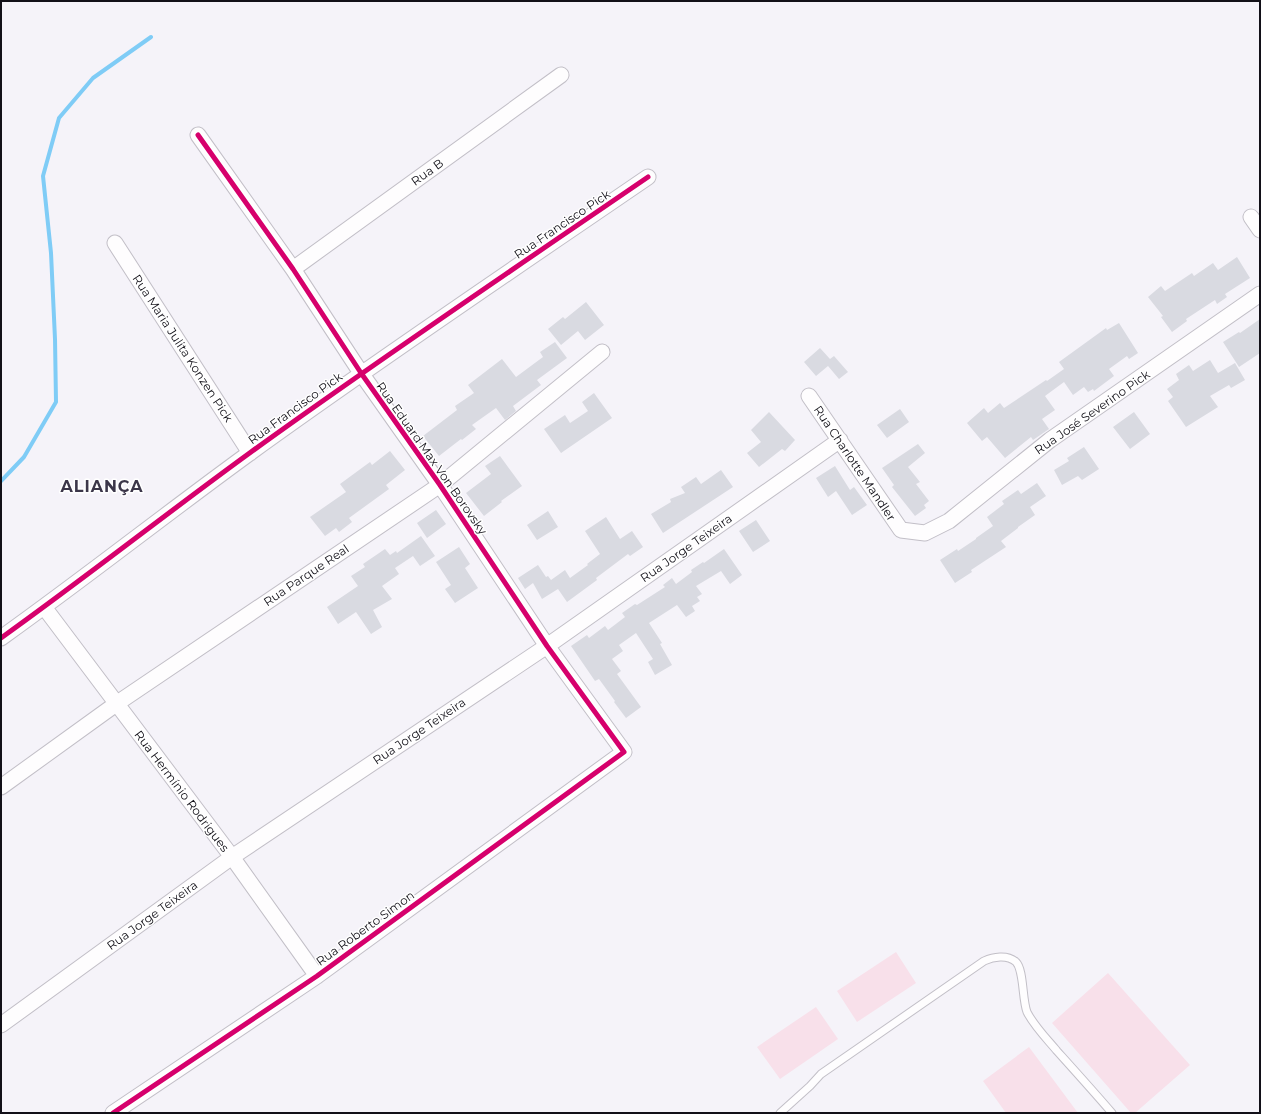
<svg xmlns="http://www.w3.org/2000/svg" width="1261" height="1114" font-family="Montserrat,sans-serif">
<rect width="100%" height="100%" fill="#f5f3f9"/>
<path fill="#f8e0ea" d="M896 952 916 983 857 1022 837 991Z
M1108 973 1190 1065 1135 1113H1131L1052 1023Z
M816 1007 838 1039 780 1079 757 1047Z
M1029 1047 1078 1113H1006L983 1081Z"/>
<g fill="none" stroke-linecap="round" stroke-linejoin="round">
<path stroke="#7fccf6" stroke-width="4" d="M1 481 24 457 56 402 55 339 51 253 43 176 59 118 93 78 151 37"/>
</g>
<path fill="#d9dae1" d="M1237 257 1250 278 1225 294 1227 297 1217 304 1215 300 1186 319 1187 321 1172 332 1161 317 1163 316 1148 297 1161 286 1165 291 1192 273 1194 276 1213 263 1218 270Z
M586 302 604 325 585 340 578 331 561 345 548 329 563 317 565 319Z
M1260 319V353L1239 367 1223 342 1239 332 1240 333Z
M1119 323 1138 353 1129 359 1127 356 1109 369 1114 376 1094 391 1093 389 1088 392 1084 387 1073 395 1064 382 1045 396 1055 410 1042 419 1049 429 1033 440 1031 437 1005 458 987 437 982 441 967 423 984 408 988 413 1000 403 1004 408 1046 380 1047 381 1064 369 1059 362 1106 328 1107 330Z
M555 342 567 358 537 380 541 385 513 406 516 411 505 420 496 408 472 425 476 429 462 440 461 439 439 456 423 436 457 410 455 406 474 393 468 385 502 359 516 377 543 357 540 352Z
M820 348 830 359 834 356 848 372 839 379 828 366 816 376 804 362Z
M1210 360 1218 373 1235 363 1245 380 1231 388 1229 385 1210 396 1218 407 1186 427 1168 401 1173 397 1167 389 1179 380 1176 374 1189 365 1193 371Z
M594 393 612 418 561 453 544 429 565 415 570 423 588 411 582 402Z
M900 409 909 422 887 438 877 425Z
M769 412 795 440 785 451 782 449 759 467 747 453 761 442 751 430Z
M1134 412 1150 434 1130 449 1113 427Z
M918 444 925 453 908 467 920 482 916 484 929 501 924 505 926 508 915 516 892 487 894 485 882 468Z
M1084 447 1099 469 1082 480 1078 476 1062 485 1054 470 1069 461 1067 458Z
M390 451 405 470 386 485 389 489 349 518 352 522 339 532 336 528 325 536 310 517 346 492 340 484 370 462 372 465Z
M500 456 522 486 501 501 502 502 484 516 466 493 491 474 485 466Z
M835 466 850 490 854 487 867 505 852 515 836 491 828 497 816 478Z
M721 470 733 487 663 533 651 514 671 502 670 499 685 493 681 487 696 477 701 484Z
M1037 483 1046 496 1030 507 1035 515 1018 527V528L1001 541 1006 547 971 570 972 572 955 583 940 560 957 549 958 551 976 539V538L993 526 987 517 1004 504 1002 501 1018 490 1021 494Z
M436 510 446 524 427 538 417 523Z
M548 511 558 527 537 540 527 525Z
M606 517 620 539 632 531 643 547 630 556 628 554 596 578 597 580 567 602 558 589 542 599 533 583 525 589 518 578 538 565 546 577 548 576 551 580 565 570 570 578 588 565 587 564 600 554 585 531Z
M756 520 770 541 753 552 739 531Z
M421 536 435 556 420 566 413 556 395 568 399 574 382 586 392 599 373 610 382 627 371 634 356 612 338 624 327 607 358 586 351 576 365 567 363 564 385 549 390 555 396 551 397 553Z
M459 547 470 564 465 568 478 588 455 603 445 589 451 585 436 562Z
M724 549 742 575 730 584 721 571 696 586 702 594 697 597 700 601 692 606 695 611 686 617 677 605 649 623 662 643 660 644 672 665 655 675 648 662 653 659 636 633 619 645 623 651 612 659 621 671 617 674 641 707 626 718 614 702 615 701 599 679 595 681 571 646 587 635 589 638 605 626 608 630 625 617 622 613 635 604 637 605 665 587 663 585 672 578 676 584 692 572 691 570 703 562 704 563Z"/>
<g fill="none" stroke-linecap="round" stroke-linejoin="round">
<defs>
<path id="service" d="M780 1113 810 1086 821 1074 984 961C993 957 1007 954 1016 962 1024 970 1022 999 1027 1012 1034 1026 1047 1039 1057 1051 1075 1071 1094 1092 1112 1113"/>
<path id="minor" d="M1251 217 1260 230
M115 243 250 453
M293 269 561 75
M809 396 901 530 925 533 949 521 1050 440 1260 294
M44 607 232 857 317 976
M1 638C85 578 167 513 251 452 381 358 515 268 648 177
M1 787 116 704 440 485 602 352
M1 1025 232 857 547 646 840 440
M113 1113 317 976 624 752 547 646 440 485 361 373 293 269 198 135"/>
</defs>
<use href="#service" stroke="#c2bfc7" stroke-width="9"/>
<use href="#minor" stroke="#c2bfc7" stroke-width="17"/>
<use href="#service" stroke="#fefdfe" stroke-width="7"/>
<use href="#minor" stroke="#fefdfe" stroke-width="15"/>
<defs>
<path id="cycleway" d="M1 638C85 578 167 513 251 452 381 358 515 268 648 177
M113 1113 317 976 624 752 547 646 440 485 361 373 293 269 198 135"/>
</defs>
<use href="#cycleway" stroke="#fff" stroke-width="8"/>
<use href="#cycleway" stroke="#d6006c" stroke-width="5"/>
</g>
<g text-anchor="middle" dominant-baseline="central" stroke-width="3" stroke-linejoin="round" paint-order="stroke">
<g font-size="12" fill="#121018" stroke="#fff">
<text transform="translate(427 172) rotate(-36)">Rua B</text>
<text transform="translate(562 224) rotate(-34)">Rua Francisco Pick</text>
<text transform="translate(183 348) rotate(57)">Rua Maria Julita Konzen Pick</text>
<text transform="translate(295 408) rotate(-36)">Rua Francisco Pick</text>
<text transform="translate(1092 412) rotate(-35)">Rua José Severino Pick</text>
<text transform="translate(432 458) rotate(55)">Rua Eduard Max Von Borovsky</text>
<text transform="translate(855 463) rotate(56)">Rua Charlotte Mandler</text>
<text transform="translate(686 548) rotate(-35)">Rua Jorge Teixeira</text>
<text transform="translate(306 575) rotate(-34)">Rua Parque Real</text>
<text transform="translate(419 731) rotate(-34)">Rua Jorge Teixeira</text>
<text transform="translate(182 791) rotate(53)">Rua Hermínio Rodrigues</text>
<text transform="translate(152 915) rotate(-36)">Rua Jorge Teixeira</text>
<text transform="translate(365 928) rotate(-36)">Rua Roberto Simon</text>
</g>
<g font-size="16" font-weight="bold" letter-spacing="1" fill="#3b3649" stroke="#fff">
<text x="102" y="486">ALIANÇA</text>
</g>
</g>
<rect width="1261" height="1114" fill="none" stroke="#121018" stroke-width="4"/>
</svg>
